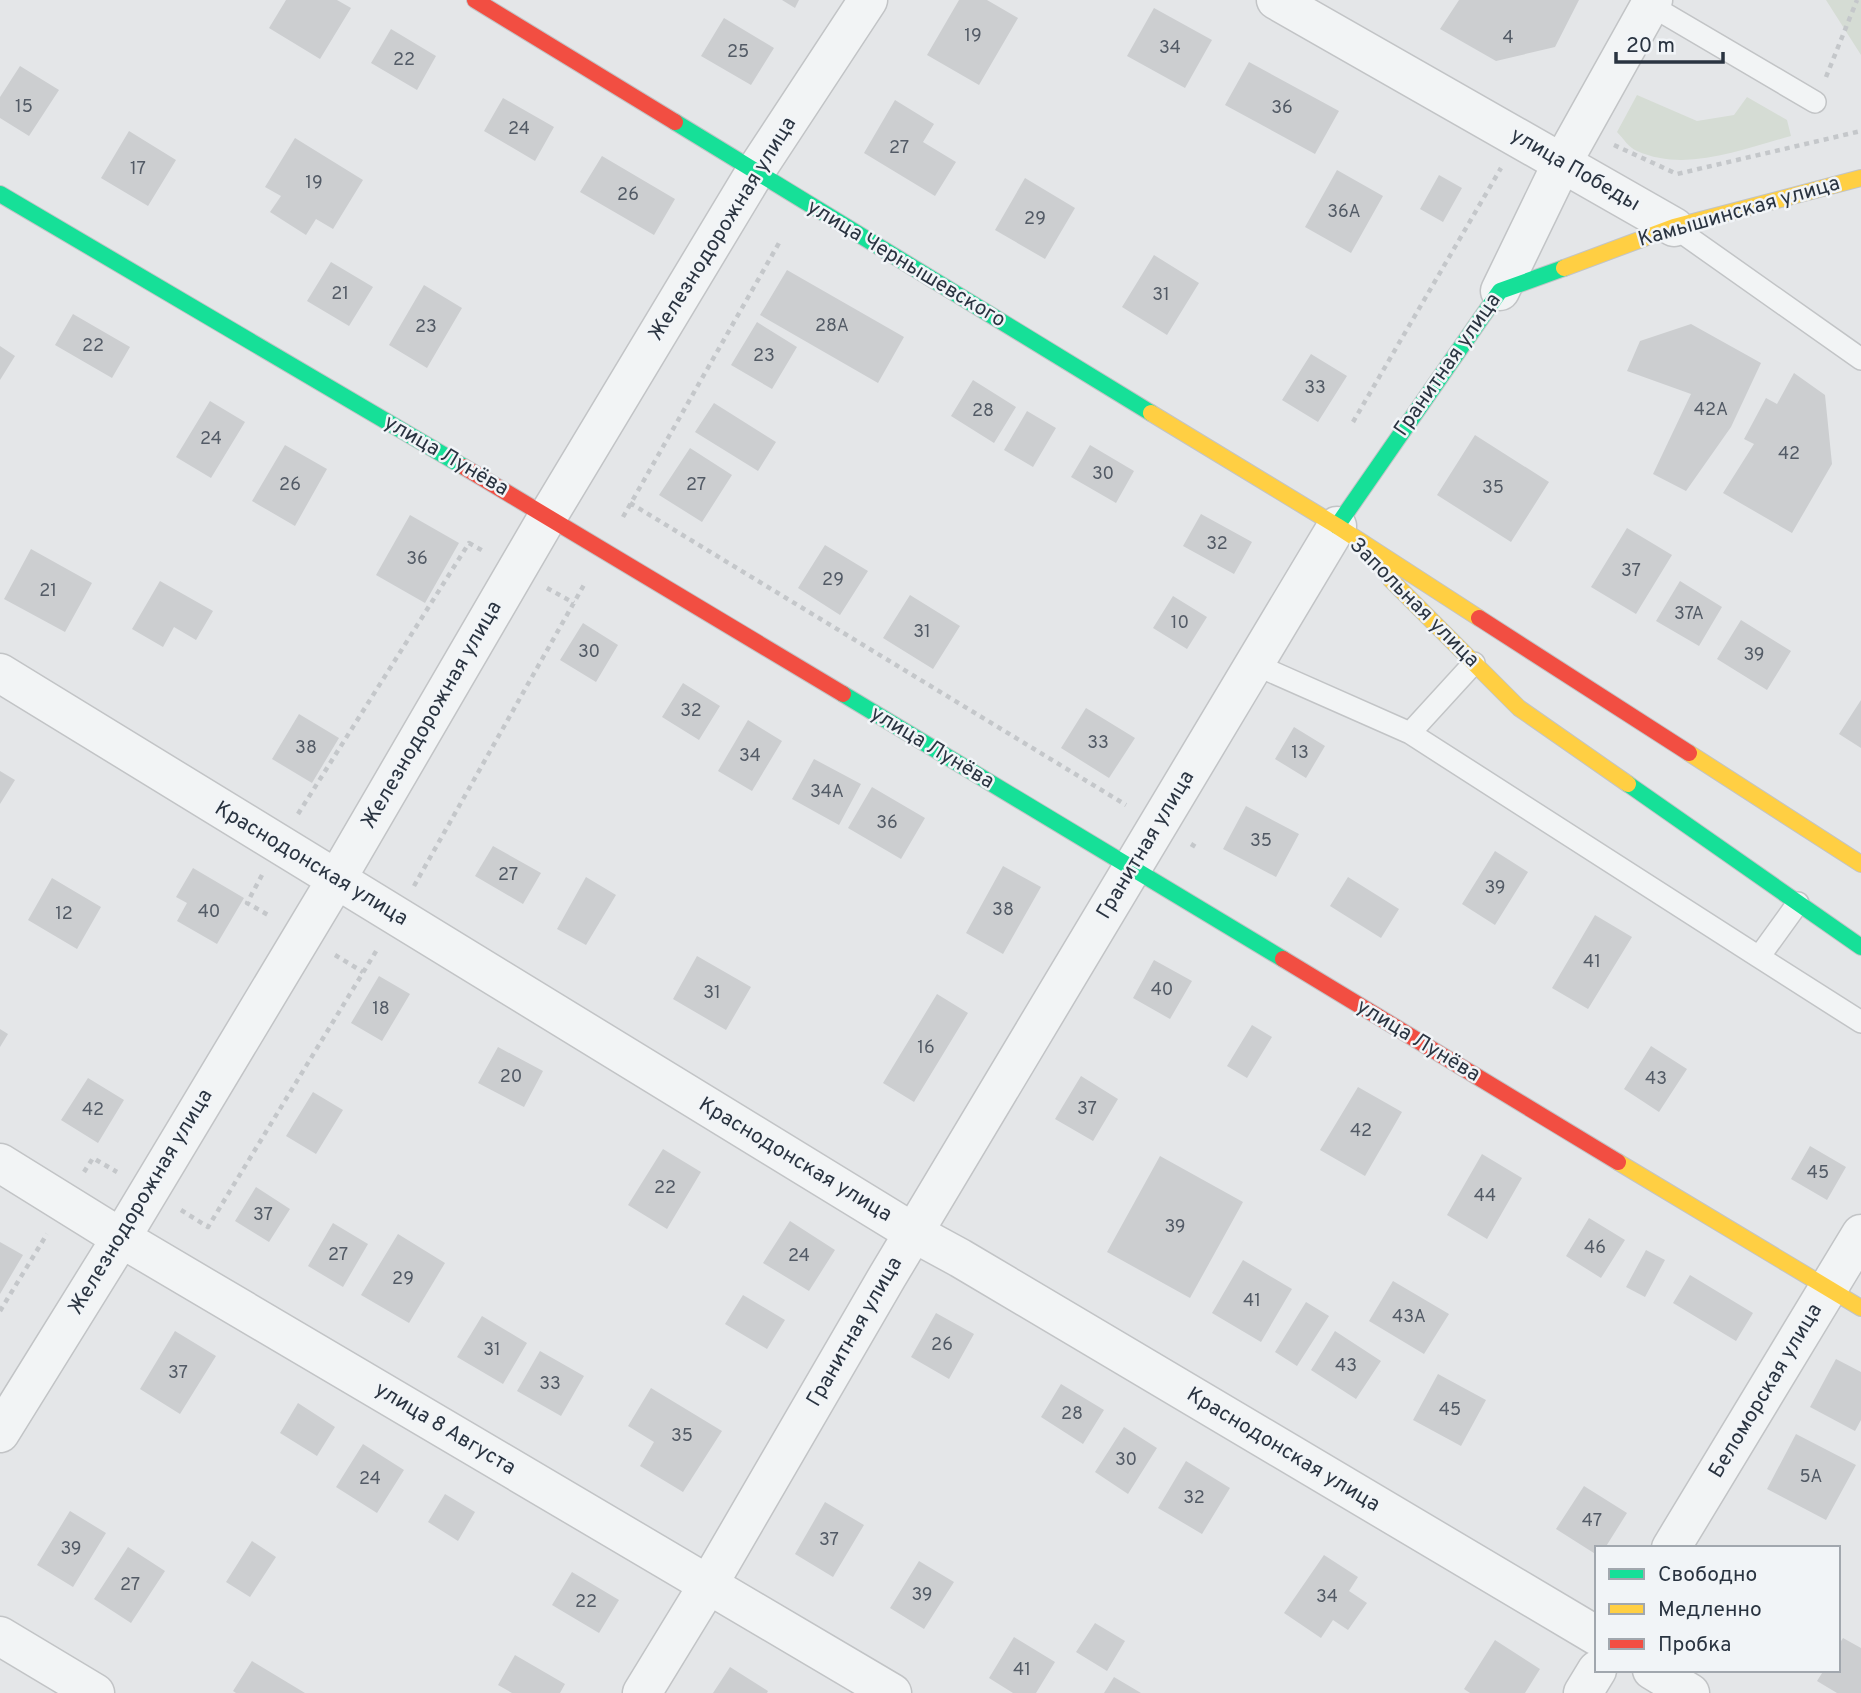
<svg xmlns="http://www.w3.org/2000/svg" width="1861" height="1693" font-family="Overpass,sans-serif">
<rect width="100%" height="100%" fill="#e4e6e8"/>
<path fill="#d5dcd4" d="M1826 0H1861V55Z
M1637 95 1697 121 1734 115 1747 97 1787 120 1791 136C1743 149 1686 173 1637 151 1629 148 1623 138 1617 132Z"/>
<path fill="#ccced0" d="M286 0H337L351 8 320 59 269 28Z
M782 0H799L795 8Z
M959 0H987L1018 18 979 85 927 55Z
M1459 0H1579L1555 47 1496 61 1440 29Z
M1154 8 1212 40 1185 88 1127 56Z
M724 18 774 48 751 85 701 56Z
M391 29 436 56 417 90 371 63Z
M1249 62 1339 111 1315 154 1225 105Z
M20 66 59 90 29 136 0 118V97Z
M503 98 554 127 535 161 484 131Z
M895 100 934 124 923 142 956 162 935 196 864 153Z
M129 131 176 160 148 206 101 178Z
M295 138 363 180 333 229 316 219 306 235 270 212 281 196 265 187Z
M602 156 675 199 654 235 580 192Z
M1337 170 1383 196 1351 253 1305 227Z
M1439 175 1462 188 1443 222 1420 209Z
M1025 178 1075 208 1045 259 995 230Z
M1154 255 1199 283 1167 335 1122 307Z
M331 262 373 287 349 326 307 301Z
M787 270 904 337 878 383 760 315Z
M424 285 462 308 427 368 389 345Z
M73 314 130 347 112 378 55 345Z
M757 322 797 347 772 389 731 365Z
M1691 324 1761 363 1731 427 1686 491 1653 474 1691 394 1627 371 1640 341Z
M0 346 15 356 0 380Z
M1311 354 1347 376 1318 422 1282 400Z
M1794 373 1825 395 1832 464 1792 533 1723 493 1754 444 1744 439 1766 398 1777 404Z
M973 380 1016 407 994 443 951 416Z
M210 401 245 422 211 478 176 457Z
M714 403 776 442 758 471 695 432Z
M1027 411 1056 428 1033 467 1004 450Z
M1475 435 1549 482 1511 542 1437 495Z
M285 445 327 469 295 526 252 501Z
M1090 445 1134 471 1116 503 1071 477Z
M690 448 732 475 702 522 659 495Z
M1201 514 1252 542 1234 574 1183 546Z
M410 515 459 543 425 603 376 575Z
M1627 528 1672 555 1636 614 1591 587Z
M825 545 868 571 840 615 798 588Z
M31 549 92 583 65 632 4 599Z
M160 581 213 611 196 640 174 627 163 647 132 629Z
M1680 581 1722 607 1699 646 1656 621Z
M910 595 960 626 933 669 883 638Z
M1173 596 1207 617 1187 649 1153 628Z
M1741 620 1791 651 1767 690 1717 659Z
M583 623 618 645 596 682 560 660Z
M683 683 720 706 699 740 662 717Z
M1861 700V748L1839 734Z
M1086 708 1135 738 1109 778 1061 748Z
M299 714 339 738 312 783 272 759Z
M748 720 782 741 752 791 718 771Z
M1294 727 1325 746 1306 778 1275 759Z
M814 759 861 784 839 825 792 799Z
M0 771 15 780 0 804Z
M872 787 925 818 901 859 848 828Z
M1246 806 1299 834 1276 877 1223 849Z
M493 846 541 873 523 904 475 876Z
M1495 851 1528 872 1495 925 1462 904Z
M1003 866 1041 887 1003 954 966 933Z
M193 868 244 898 217 944 177 921 187 903 176 897Z
M586 877 616 895 586 945 557 929Z
M1348 877 1399 909 1381 938 1330 906Z
M52 878 101 907 77 949 28 920Z
M1595 915 1632 937 1588 1009 1552 988Z
M697 956 751 987 726 1030 673 999Z
M1154 960 1192 981 1170 1019 1133 998Z
M379 976 410 994 382 1041 351 1023Z
M937 994 968 1013 914 1102 883 1083Z
M1252 1025 1272 1037 1247 1078 1227 1066Z
M0 1029 8 1034 0 1047Z
M1651 1046 1687 1069 1659 1112 1624 1089Z
M498 1047 543 1071 524 1107 478 1083Z
M1081 1076 1118 1099 1093 1141 1055 1119Z
M88 1078 124 1100 98 1143 61 1120Z
M1358 1087 1402 1112 1365 1176 1320 1150Z
M313 1092 343 1110 316 1154 286 1136Z
M1810 1146 1846 1167 1827 1200 1791 1179Z
M663 1149 701 1172 667 1229 628 1205Z
M1482 1154 1522 1178 1487 1239 1447 1215Z
M1160 1156 1243 1202 1190 1298 1107 1252Z
M256 1187 290 1209 269 1242 235 1221Z
M1589 1218 1625 1240 1601 1278 1566 1256Z
M790 1221 835 1250 809 1291 763 1263Z
M333 1223 368 1244 343 1287 308 1266Z
M398 1234 445 1263 409 1323 361 1295Z
M0 1242 23 1255 0 1294Z
M1646 1250 1665 1260 1645 1297 1626 1287Z
M1243 1260 1292 1289 1261 1342 1212 1313Z
M1690 1275 1753 1313 1736 1341 1673 1303Z
M1393 1281 1449 1314 1424 1354 1369 1321Z
M743 1295 785 1320 767 1349 725 1324Z
M1306 1302 1329 1316 1297 1366 1275 1352Z
M936 1313 974 1334 949 1379 911 1357Z
M482 1316 527 1343 503 1384 457 1357Z
M175 1331 216 1356 180 1414 140 1389Z
M1335 1331 1381 1361 1356 1399 1311 1370Z
M540 1351 584 1376 561 1416 517 1391Z
M1836 1359 1861 1372V1420L1855 1431 1810 1407Z
M1438 1374 1486 1400 1461 1446 1413 1420Z
M1061 1384 1104 1410 1083 1444 1041 1417Z
M651 1388 722 1431 683 1492 640 1466 654 1442 628 1426Z
M298 1403 335 1427 317 1456 280 1433Z
M1124 1427 1157 1448 1128 1494 1095 1472Z
M1796 1434 1856 1465 1826 1520 1767 1489Z
M363 1444 404 1470 377 1513 336 1487Z
M1186 1461 1230 1488 1202 1534 1158 1508Z
M1584 1486 1627 1513 1605 1548H1597V1555L1556 1529Z
M445 1494 475 1512 458 1541 428 1522Z
M825 1502 864 1525 833 1577 795 1554Z
M70 1511 106 1533 73 1587 37 1565Z
M252 1541 276 1557 250 1597 226 1582Z
M128 1547 165 1571 131 1623 94 1599Z
M1324 1555 1358 1577 1349 1591 1367 1603 1348 1630 1333 1620 1321 1638 1284 1613Z
M919 1561 954 1582 924 1629 890 1608Z
M572 1572 619 1600 599 1633 552 1605Z
M1095 1623 1125 1641 1107 1671 1076 1652Z
M1014 1637 1055 1662 1036 1693H1013L989 1678Z
M1843 1638 1861 1648V1693H1837L1817 1681 1824 1670H1838V1646Z
M1495 1640 1540 1669 1525 1693H1470L1464 1689Z
M515 1655 565 1684 560 1693H512L498 1685Z
M252 1661 305 1693H236L233 1691Z
M730 1667 768 1691 767 1693H713Z
M1114 1677 1141 1693H1104Z"/>
<g fill="none" stroke-linecap="round" stroke-linejoin="round">
<defs>
<path id="lane" d="M1650 5 1815 102
M1674 227 1861 359
M1474 663 1410 733 1759 957 1798 903
M1254 664 1410 733
M1759 957 1861 1022"/>
<path id="street" d="M1276 0 1674 227
M1500 291 1562 163 1653 0
M0 673 914 1233 960 1258 1597 1636
M0 1163 121 1238 892 1693
M0 1433 121 1238 336 880 548 516 755 172 868 0
M1671 1548 1861 1234
M0 1636 95 1693
M1652 1670 1690 1693
M642 1693 708 1585 887 1277 1337 526
M1583 1693 1597 1670"/>
<path id="fast" d="M675 122 1151 413
M0 194 464 467
M1337 526 1500 291 1564 268
M843 694 1283 959
M1628 784 1861 947"/>
<path id="slow" d="M1564 268 1674 227 1861 178
M1151 413 1337 526 1479 618
M1390 579 1519 708 1628 784
M1689 753 1861 864
M1618 1162 1861 1308"/>
<path id="jam" d="M475 0 675 122
M464 467 843 694
M1479 618 1689 753
M1283 959 1618 1162"/>
</defs>
<use href="#lane" stroke="#c2c4c6" stroke-width="24"/>
<use href="#street" stroke="#c2c4c6" stroke-width="41"/>
<use href="#fast" stroke="#c2c4c6" stroke-width="18"/>
<use href="#slow" stroke="#c2c4c6" stroke-width="18"/>
<use href="#jam" stroke="#c2c4c6" stroke-width="18"/>
<path stroke="#c4c7ca" stroke-width="4.5" stroke-dasharray="5 5" stroke-linecap="butt" d="M1826 77 1857 0
M1614 145 1677 174 1861 131
M1353 422 1501 168
M630 503 1126 805
M623 517 779 243
M547 588 574 603
M298 814 469 543 485 552
M1191 844 1199 849
M262 875 247 903 270 916
M414 886 585 583
M335 955 363 972
M84 1172 93 1158 117 1172
M181 1210 208 1227 378 948
M0 1311 47 1234"/>
<use href="#lane" stroke="#f2f4f5" stroke-width="21"/>
<use href="#street" stroke="#f2f4f5" stroke-width="38"/>
<use href="#fast" stroke="#16e098" stroke-width="16"/>
<use href="#slow" stroke="#ffcf43" stroke-width="16"/>
<use href="#jam" stroke="#f24e42" stroke-width="16"/>
</g>
<g text-anchor="middle" dominant-baseline="central" stroke-width="5" stroke-linejoin="round" paint-order="stroke">
<g font-size="18" fill="#535b66">
<text x="973" y="36">19</text>
<text x="1508" y="38">4</text>
<text x="1170" y="48">34</text>
<text x="738" y="52">25</text>
<text x="404" y="60">22</text>
<text x="24" y="107">15</text>
<text x="1282" y="108">36</text>
<text x="519" y="129">24</text>
<text x="899" y="148">27</text>
<text x="138" y="169">17</text>
<text x="314" y="183">19</text>
<text x="628" y="195">26</text>
<text x="1344" y="212">36А</text>
<text x="1035" y="219">29</text>
<text x="340" y="294">21</text>
<text x="1161" y="295">31</text>
<text x="832" y="326">28А</text>
<text x="426" y="327">23</text>
<text x="93" y="346">22</text>
<text x="764" y="356">23</text>
<text x="1315" y="388">33</text>
<text x="1711" y="410">42А</text>
<text x="983" y="411">28</text>
<text x="211" y="439">24</text>
<text x="1789" y="454">42</text>
<text x="1103" y="474">30</text>
<text x="290" y="485">26</text>
<text x="696" y="485">27</text>
<text x="1493" y="488">35</text>
<text x="1217" y="544">32</text>
<text x="417" y="559">36</text>
<text x="1631" y="571">37</text>
<text x="833" y="580">29</text>
<text x="48" y="591">21</text>
<text x="1689" y="614">37А</text>
<text x="1180" y="623">10</text>
<text x="922" y="632">31</text>
<text x="589" y="652">30</text>
<text x="1754" y="655">39</text>
<text x="691" y="711">32</text>
<text x="1098" y="743">33</text>
<text x="306" y="748">38</text>
<text x="1300" y="753">13</text>
<text x="750" y="756">34</text>
<text x="827" y="792">34А</text>
<text x="887" y="823">36</text>
<text x="1261" y="841">35</text>
<text x="508" y="875">27</text>
<text x="1495" y="888">39</text>
<text x="1003" y="910">38</text>
<text x="209" y="912">40</text>
<text x="64" y="914">12</text>
<text x="1592" y="962">41</text>
<text x="1162" y="990">40</text>
<text x="712" y="993">31</text>
<text x="381" y="1009">18</text>
<text x="926" y="1048">16</text>
<text x="511" y="1077">20</text>
<text x="1656" y="1079">43</text>
<text x="1087" y="1109">37</text>
<text x="93" y="1110">42</text>
<text x="1361" y="1131">42</text>
<text x="1818" y="1173">45</text>
<text x="665" y="1188">22</text>
<text x="1485" y="1196">44</text>
<text x="263" y="1215">37</text>
<text x="1175" y="1227">39</text>
<text x="1595" y="1248">46</text>
<text x="338" y="1255">27</text>
<text x="799" y="1256">24</text>
<text x="403" y="1279">29</text>
<text x="1252" y="1301">41</text>
<text x="1409" y="1317">43А</text>
<text x="942" y="1345">26</text>
<text x="492" y="1350">31</text>
<text x="1346" y="1366">43</text>
<text x="178" y="1373">37</text>
<text x="550" y="1384">33</text>
<text x="1450" y="1410">45</text>
<text x="1072" y="1414">28</text>
<text x="682" y="1436">35</text>
<text x="1126" y="1460">30</text>
<text x="1811" y="1477">5А</text>
<text x="370" y="1479">24</text>
<text x="1194" y="1498">32</text>
<text x="1592" y="1521">47</text>
<text x="829" y="1540">37</text>
<text x="71" y="1549">39</text>
<text x="130" y="1585">27</text>
<text x="922" y="1595">39</text>
<text x="1327" y="1597">34</text>
<text x="586" y="1602">22</text>
<text x="1022" y="1670">41</text>
</g>
<g font-size="21" fill="#2a3441" stroke="#f1f4f7">
<text transform="translate(1575 170) rotate(30)">улица Победы</text>
<text transform="translate(1739 212) rotate(-16)">Камышинская улица</text>
<text transform="translate(723 229) rotate(-58)">Железнодорожная улица</text>
<text transform="translate(906 264) rotate(31)">улица Чернышевского</text>
<text transform="translate(1448 365) rotate(-55)">Гранитная улица</text>
<text transform="translate(446 456) rotate(30)">улица Лунёва</text>
<text transform="translate(1414 603) rotate(45)">Запольная улица</text>
<text transform="translate(432 715) rotate(-60)">Железнодорожная улица</text>
<text transform="translate(932 748) rotate(31)">улица Лунёва</text>
<text transform="translate(1146 845) rotate(-59)">Гранитная улица</text>
<text transform="translate(311 864) rotate(31)">Краснодонская улица</text>
<text transform="translate(1418 1041) rotate(31)">улица Лунёва</text>
<text transform="translate(795 1160) rotate(31)">Краснодонская улица</text>
<text transform="translate(141 1202) rotate(-59)">Железнодорожная улица</text>
<text transform="translate(855 1332) rotate(-60)">Гранитная улица</text>
<text transform="translate(1766 1391) rotate(-59)">Беломорская улица</text>
<text transform="translate(445 1429) rotate(31)">улица 8 Августа</text>
<text transform="translate(1283 1450) rotate(31)">Краснодонская улица</text>
</g>
</g>
<rect x="1595" y="1546" width="245" height="126" fill="#f1f4f7" stroke="#a1a7ae" stroke-width="2"/>
<rect x="1609" y="1569" width="35" height="10" fill="#16e098" stroke="#a1a7ae" stroke-width="2"/>
<text x="1658" y="1581" font-size="21" fill="#2a3441">Свободно</text>
<rect x="1609" y="1604" width="35" height="10" fill="#ffcf43" stroke="#a1a7ae" stroke-width="2"/>
<text x="1658" y="1616" font-size="21" fill="#2a3441">Медленно</text>
<rect x="1609" y="1639" width="35" height="10" fill="#f24e42" stroke="#a1a7ae" stroke-width="2"/>
<text x="1658" y="1651" font-size="21" fill="#2a3441">Пробка</text>
<path d="M1616 52v10h107v-10" fill="none" stroke="#2a3441" stroke-width="3.5"/>
<text x="1626" y="52" font-size="21" fill="#2a3441" stroke="#f1f4f7" stroke-width="5" paint-order="stroke">20 m</text>
</svg>
